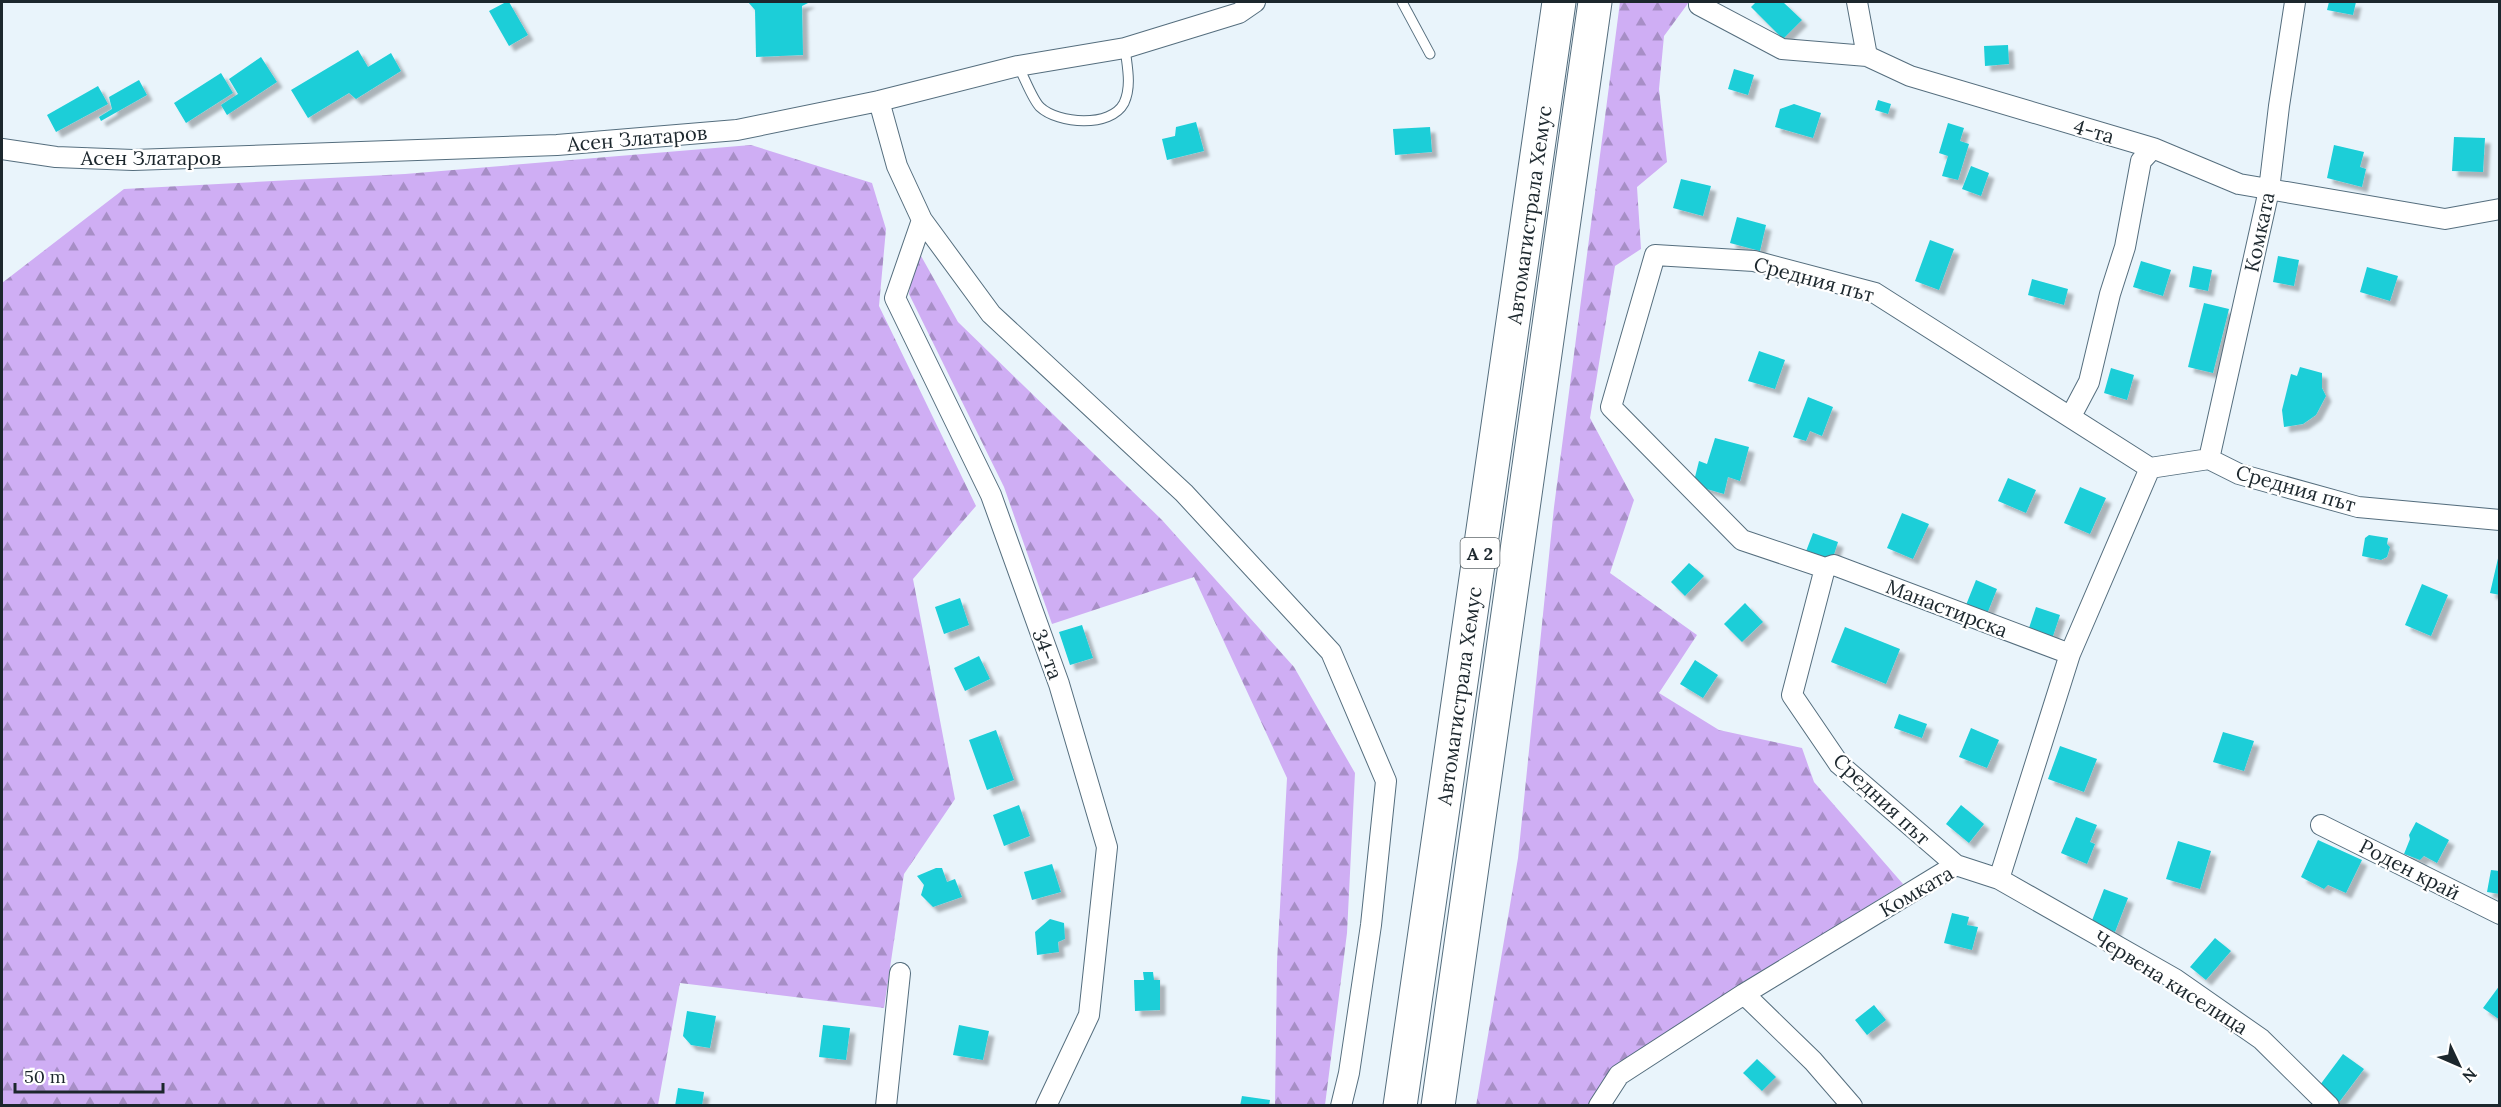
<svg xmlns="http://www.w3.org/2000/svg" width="2501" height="1107" font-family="Lora,serif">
<defs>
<pattern id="forest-firs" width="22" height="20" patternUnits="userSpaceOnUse" patternTransform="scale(1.5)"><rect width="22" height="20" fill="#cfaef4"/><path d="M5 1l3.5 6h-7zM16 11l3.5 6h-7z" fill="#a78ec6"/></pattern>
<filter id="shadow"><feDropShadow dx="5.5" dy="5.5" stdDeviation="1.5" flood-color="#0004"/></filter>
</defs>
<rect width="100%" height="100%" fill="#e9f4fb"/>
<path fill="url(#forest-firs)" d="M1620 2H1689L1664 36 1659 89 1667 162 1637 187 1641 249 1615 266 1590 418 1634 500 1610 573 1697 635 1659 693 1719 730 1802 748 1814 782 1903 884 1726 995 1610 1092 1602 1105 1476 1106 1518 858 1554 507Z
M751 145 872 183 886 229 879 306 976 506 913 579 955 799 904 874 884 1008 680 983 658 1105H2V283L124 189 405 174Z
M916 247 958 322 1162 520 1294 667 1355 773 1347 933 1325 1105H1275L1277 962 1287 778 1194 577 1052 624 1004 487 909 294Z"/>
<path fill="#1cced8" filter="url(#shadow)" d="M506 2H509L528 35 509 46 489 11Z
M748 2H810L802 6 803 55 756 57 755 10Z
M1756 2H1783L1802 20 1783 39 1751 7Z
M2329 2H2356L2353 15 2327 10Z
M2008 45 2009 64 1985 66 1984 46Z
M358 50 368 67 391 53 401 71 356 99 349 93 308 118 291 90Z
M261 57 277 82 227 115 221 105 238 94 229 79Z
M1734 69 1754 75 1748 95 1728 89Z
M221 73 233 93 186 123 174 103Z
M139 80 147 95 101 121 99 117 112 109 109 97Z
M98 86 108 104 56 132 47 115Z
M1878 100 1891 104 1888 114 1875 110Z
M1794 104 1821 113 1813 138 1775 127 1780 109Z
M1196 122 1204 151 1167 160 1162 139 1175 136 1176 127Z
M1948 123 1964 128 1960 141 1969 144 1958 180 1942 176 1948 156 1939 153Z
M1430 127 1432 152 1395 155 1393 129Z
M2454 137 2485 138 2483 172 2452 171Z
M2334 145 2364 152 2360 167 2366 169 2362 187 2327 178Z
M1971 166 1989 173 1981 196 1962 189Z
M1681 179 1711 186 1703 216 1673 208Z
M1737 217 1766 225 1760 251 1730 243Z
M1930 240 1954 249 1939 290 1915 281Z
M2278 256 2299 260 2294 286 2273 282Z
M2141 261 2171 270 2163 296 2133 287Z
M2193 266 2212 270 2208 291 2189 287Z
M2367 267 2398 276 2390 301 2360 292Z
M2032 279 2068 289 2064 305 2028 295Z
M2204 303 2229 309 2213 373 2188 367Z
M1759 351 1785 360 1775 389 1748 381Z
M2300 367 2322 373V388L2326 396 2316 415 2303 424 2284 427 2282 410 2291 374 2297 376Z
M2111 368 2134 375 2127 400 2104 393Z
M1808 397 1833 407 1822 436 1810 431 1806 441 1793 437Z
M1715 438 1749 447 1740 481 1728 477 1724 494 1693 485 1699 461 1707 464Z
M2008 478 2036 490 2026 513 1998 501Z
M2080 487 2106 498 2090 534 2064 523Z
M1902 513 1929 524 1913 559 1887 548Z
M1813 533 1838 542 1831 564 1805 554Z
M2369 535 2388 538 2387 544 2390 547 2387 557 2381 560 2362 556 2365 538Z
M2499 554H2500V595L2490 593Z
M1689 563 1704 576 1685 596 1671 582Z
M1976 580 1997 589 1985 619 1964 610Z
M2422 584 2448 595 2431 636 2405 625Z
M960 598 969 625 944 634 935 607Z
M1745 603 1763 622 1742 642 1724 624Z
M2036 607 2060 615 2051 642 2027 634Z
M1082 625 1093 658 1070 665 1059 632Z
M1845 627 1900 649 1886 684 1831 662Z
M979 656 990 679 965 691 954 668Z
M1695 660 1718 675 1703 698 1680 684Z
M1899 714 1927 724 1922 738 1894 728Z
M1971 728 1999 740 1987 768 1959 757Z
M996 730 1014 780 987 790 969 740Z
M2223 732 2254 741 2244 771 2213 762Z
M2060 746 2097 759 2084 792 2048 779Z
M1019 805 1030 836 1004 846 993 815Z
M1961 805 1984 824 1969 843 1946 824Z
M2076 817 2097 825 2090 842 2095 844 2087 864 2061 853Z
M2416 822 2449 840 2437 863 2424 856 2420 860 2404 854 2410 839 2409 835Z
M2318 840 2362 860 2346 893 2328 885 2324 889 2301 877Z
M2178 841 2211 851 2200 889 2166 879Z
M1052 864 1061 892 1032 900 1024 872Z
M936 868H942L947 882 955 879 962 897 933 907 921 895 924 885 917 876Z
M2491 870 2500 871V894L2487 892Z
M2104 889 2128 898 2115 932 2091 923Z
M1952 913 1969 917 1967 925 1978 927 1972 950 1944 943Z
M1050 919 1064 923 1065 939 1058 942 1059 952 1037 955 1035 932Z
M2215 938 2231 951 2206 980 2190 967Z
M1143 972H1153L1154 980H1160V1010L1135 1011 1134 980H1144Z
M2500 985V1020L2483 1008Z
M1874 1005 1886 1020 1867 1035 1855 1020Z
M687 1011 716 1016 710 1048 691 1045 683 1036Z
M823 1025 850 1028 846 1060 819 1057Z
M959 1025 989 1031 983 1060 953 1055Z
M2343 1054 2364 1069 2337 1105 2317 1089Z
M1757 1059 1776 1077 1762 1091 1743 1073Z
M678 1088 704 1092 702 1106H675Z
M1242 1096 1270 1100 1269 1106H1240Z"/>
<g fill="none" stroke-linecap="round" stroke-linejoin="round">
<defs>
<path id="service" d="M1402 2 1430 54
M1018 66C1024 76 1032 99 1040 107 1058 124 1111 128 1124 103 1132 86 1127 66 1125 48"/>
<path id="minor" d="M1857 2 1867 56
M1699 5 1782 49 1867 56 1910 76 2153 148 2239 184 2445 219 2500 209
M879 101 897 166 922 220 991 314 1184 493 1331 652 1386 781 1371 925 1349 1073 1341 1106
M2 149 56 157 133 160 557 145 737 130 879 101 1018 66 1125 48 1239 13 1255 2
M922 220 895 298 991 495 1059 684 1107 847 1089 1015 1046 1106
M2071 416 2089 382 2110 294 2125 247 2141 161 2153 148
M2209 459 2269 190 2279 106 2295 2
M1825 568 1834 565 2070 654
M2321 825 2500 914
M1956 865 1839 764 1792 695 1825 568 1742 540 1611 407 1655 255 1754 261 1875 293 2150 468 2209 459 2239 474 2358 507 2500 520
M1999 879 2070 654 2150 468
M1744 994 1813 1061 1852 1106
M886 1106 900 973
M1599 1106 1619 1075 1744 994 1956 865 1999 879 2175 979 2261 1039 2329 1106"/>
<path id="motorway" d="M1400 1106 1559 2
M1438 1106 1595 2"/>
</defs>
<use href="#service" stroke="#556e7e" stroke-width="11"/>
<use href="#minor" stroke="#556e7e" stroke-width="22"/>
<use href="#motorway" stroke="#556e7e" stroke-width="35"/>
<use href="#service" stroke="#fff" stroke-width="9"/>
<use href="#minor" stroke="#fff" stroke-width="20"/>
<use href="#motorway" stroke="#fff" stroke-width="33"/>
</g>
<g text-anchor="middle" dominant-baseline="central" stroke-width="4.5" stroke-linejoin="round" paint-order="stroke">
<rect fill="#fff" stroke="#60686c" stroke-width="1.5" x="1460.5" y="538" width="39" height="30" rx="4.5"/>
<g font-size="18" font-weight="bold" fill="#1c272d">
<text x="1480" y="553">A 2</text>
</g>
<g font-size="20" fill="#1c272d" stroke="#fff">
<text transform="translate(2094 131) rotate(16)">4-та</text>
<text transform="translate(637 138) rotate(-5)">Асен Златаров</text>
<text x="151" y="157">Асен Златаров</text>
<text transform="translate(1529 215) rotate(-82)">Автомагистрала Хемус</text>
<text transform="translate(2259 232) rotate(-78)">Комката</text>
<text transform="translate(1814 279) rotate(15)">Средния път</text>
<text transform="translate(2296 488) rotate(16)">Средния път</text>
<text transform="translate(1947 608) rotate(21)">Манастирска</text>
<text transform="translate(1048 654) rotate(70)">34-та</text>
<text transform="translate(1459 696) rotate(-82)">Автомагистрала Хемус</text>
<text transform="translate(1882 799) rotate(43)">Средния път</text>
<text transform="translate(2410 869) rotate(27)">Роден край</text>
<text transform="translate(1916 891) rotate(-30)">Комката</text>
<text transform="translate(2171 982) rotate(32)">Червена киселица</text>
</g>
</g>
<rect width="2501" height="1107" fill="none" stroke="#1c272d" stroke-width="6"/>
<g transform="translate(2459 1065) rotate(134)" stroke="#ffffff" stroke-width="4.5" paint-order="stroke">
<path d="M0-4.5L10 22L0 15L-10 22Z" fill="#1c272d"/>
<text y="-9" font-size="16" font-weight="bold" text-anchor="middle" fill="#1c272d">N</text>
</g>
<path d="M15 1083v9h148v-9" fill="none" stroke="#1c272d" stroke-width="3"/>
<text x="24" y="1083" font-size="18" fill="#1c272d" stroke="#ffffff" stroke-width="4.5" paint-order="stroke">50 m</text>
</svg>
